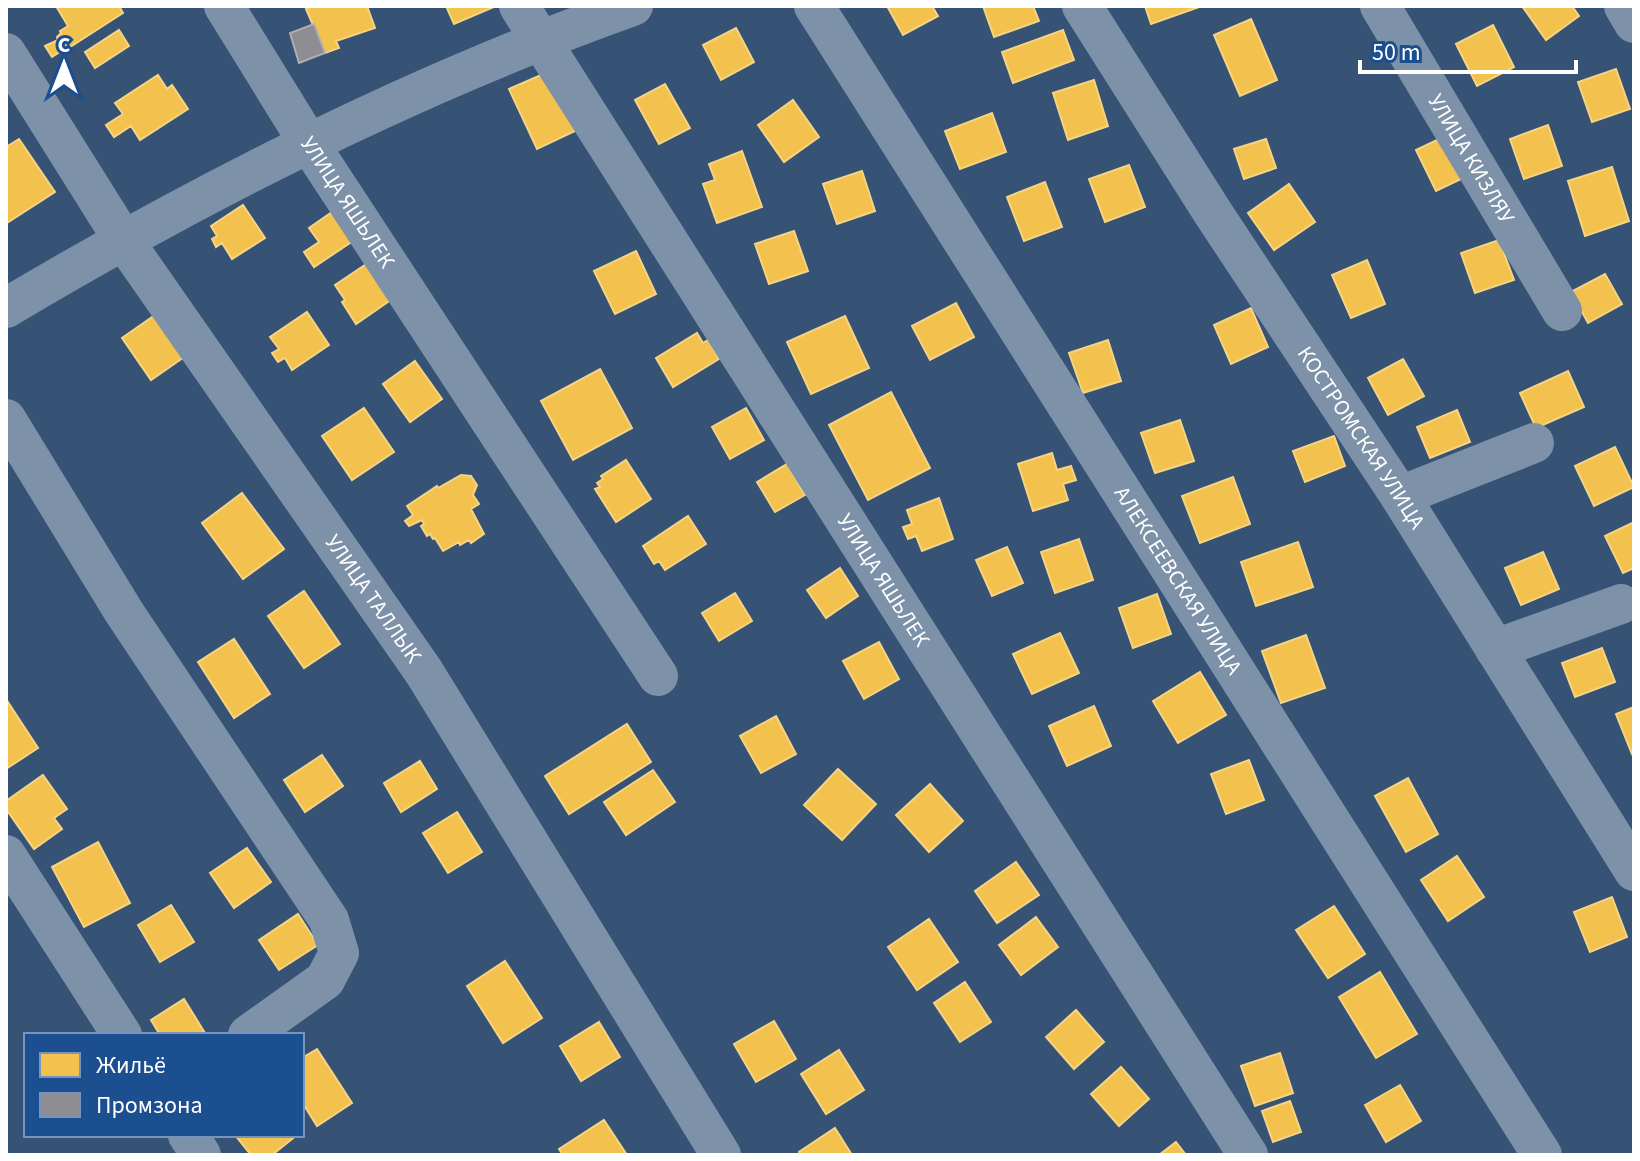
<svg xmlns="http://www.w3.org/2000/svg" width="1640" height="1161" font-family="'Source Sans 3',sans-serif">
<rect width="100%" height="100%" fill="#365274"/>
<path fill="#f2c14e" stroke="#f6d483" stroke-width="2" d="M56 6H119L123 13 70 47 69 45 64 48 62 45 58 48 60 52 52 57 45 46 58 40 57 37 61 33 60 31 68 26Z
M313 6H367L375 28 336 41 339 48 325 53 306 9Z
M446 6H496L454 24Z
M887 6H932L938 16 903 35Z
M983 6H1033L1039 21 994 37Z
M1145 6H1202L1151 24Z
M1522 6H1572L1579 16 1546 40Z
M1251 19 1277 80 1240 96 1214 35Z
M1493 25 1514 67 1477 86 1456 44Z
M736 28 754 62 721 80 703 45Z
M119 30 129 46 95 68 85 52Z
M1063 30 1074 60 1013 83 1002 52Z
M1616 69 1630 109 1592 122 1578 82Z
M550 71 577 130 537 149 509 89Z
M158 75 167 89 172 85 188 109 140 140 131 126 114 137 106 125 123 114 115 103Z
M1094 80 1108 126 1068 140 1053 93Z
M665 84 690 128 659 144 635 100Z
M793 100 819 137 784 162 758 125Z
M992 113 1006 152 960 169 945 131Z
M1548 125 1562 166 1524 179 1510 139Z
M1441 138 1461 179 1436 191 1416 150Z
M19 139 55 192 7 223 6 147Z
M1266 139 1276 168 1244 179 1234 149Z
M742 151 762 207 717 223 703 184 715 180 709 164Z
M1129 165 1145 207 1105 222 1089 179Z
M1612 167 1629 221 1585 236 1568 181Z
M862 171 875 211 837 224 823 184Z
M1045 182 1062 227 1024 241 1007 197Z
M1289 184 1315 222 1274 250 1248 213Z
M345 203 365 233 314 267 304 252 319 242 309 228Z
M243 205 265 238 232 259 222 243 216 247 212 239 217 236 211 226Z
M794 231 808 271 769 284 755 244Z
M1499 240 1514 280 1475 293 1461 253Z
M636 251 656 294 615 314 594 271Z
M1367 260 1385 304 1351 318 1332 275Z
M371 261 395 297 356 324 342 302 345 300 335 285Z
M1605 274 1622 304 1588 323 1571 292Z
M956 303 974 337 930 360 912 326Z
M1251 308 1268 347 1231 364 1214 325Z
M307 312 329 345 292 370 285 358 278 362 272 353 279 349 270 337Z
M158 313 187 355 151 380 122 338Z
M845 316 869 368 811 394 787 342Z
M697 333 703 343 708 340 719 359 673 387 656 358Z
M1108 340 1121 381 1083 393 1069 353Z
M1403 359 1424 396 1388 415 1368 378Z
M415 361 442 399 410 422 383 384Z
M600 369 632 428 573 460 541 401Z
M1568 371 1584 407 1536 428 1520 393Z
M891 392 930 468 868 500 829 425Z
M364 408 394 452 352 480 322 436Z
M746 408 764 440 730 459 712 427Z
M1457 410 1470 442 1430 458 1417 427Z
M1180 420 1194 461 1155 473 1141 433Z
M1334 436 1345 466 1305 482 1293 451Z
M1615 447 1634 487 1594 506 1575 466Z
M1052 453 1057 470 1071 466 1076 480 1063 484 1068 500 1033 511 1018 464Z
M626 460 651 499 616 522 595 489 600 487 597 483 603 479 601 476Z
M787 464 805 495 775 512 757 482Z
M461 475 471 476 477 485 473 495 479 504 471 509 484 534 471 543 469 540 460 545 459 542 443 551 435 538 433 539 430 534 427 536 421 526 424 524 422 520 409 526 405 521 413 515 407 506 437 486 438 488Z
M1233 477 1250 524 1200 543 1182 496Z
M242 493 284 549 243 579 202 523Z
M939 498 953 539 922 551 916 536 908 539 903 527 912 524 907 510Z
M688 516 706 544 665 570 659 561 654 564 643 546Z
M1634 522V568L1623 573 1605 536Z
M1079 539 1093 580 1055 593 1041 552Z
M1298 542 1313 587 1256 606 1241 562Z
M1007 547 1023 583 992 596 976 560Z
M1543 552 1559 589 1521 605 1505 568Z
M840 568 858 596 826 618 807 590Z
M304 591 340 644 304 668 268 616Z
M735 593 752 621 719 641 702 613Z
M1157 594 1171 634 1133 648 1119 608Z
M1060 633 1079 673 1032 694 1013 654Z
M1306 635 1325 688 1281 703 1262 651Z
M234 639 270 694 234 718 198 662Z
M879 642 899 679 864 699 843 661Z
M1602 648 1615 682 1575 697 1562 663Z
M1200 672 1226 715 1178 743 1153 701Z
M6 699 38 748 6 769Z
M1094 706 1111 746 1067 766 1049 726Z
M1634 707V753L1632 754 1616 714Z
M776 716 796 754 761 773 740 736Z
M627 724 651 762 569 814 545 776Z
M322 755 343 786 305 812 284 780Z
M1249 760 1264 800 1226 814 1211 774Z
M420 761 437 789 401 812 384 783Z
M838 769 876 804 842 840 804 805Z
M653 770 675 802 626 835 604 802Z
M43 775 67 809 54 818 62 829 34 849 6 809V801Z
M1408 778 1438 834 1406 852 1375 796Z
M930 784 963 821 929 852 896 815Z
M457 812 482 852 448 873 423 833Z
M98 842 130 903 84 927 52 867Z
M247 848 271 882 234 908 210 873Z
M1457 856 1484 897 1448 921 1421 880Z
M1016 862 1039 895 997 923 975 891Z
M1612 897 1627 937 1590 952 1574 912Z
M171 905 194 942 160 962 138 925Z
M1334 906 1365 954 1328 978 1296 930Z
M298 914 318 945 279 970 259 940Z
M1036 917 1058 947 1021 975 999 945Z
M929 919 958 962 917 990 888 947Z
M505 961 542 1018 503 1043 467 986Z
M1380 972 1417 1034 1376 1058 1339 997Z
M965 982 991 1022 960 1042 934 1003Z
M184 999 205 1033 160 1035 151 1020Z
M1076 1010 1104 1042 1074 1069 1046 1037Z
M774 1021 796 1059 756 1082 734 1044Z
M599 1022 620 1057 581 1081 560 1046Z
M317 1049 352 1103 317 1126 302 1102V1058Z
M839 1050 864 1090 826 1114 801 1074Z
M1280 1053 1293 1093 1255 1106 1241 1066Z
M1121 1067 1149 1099 1119 1126 1091 1094Z
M1400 1085 1421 1121 1386 1142 1365 1105Z
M1290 1101 1301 1132 1273 1142 1262 1111Z
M604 1120 627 1155H563L559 1149Z
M835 1128 852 1155H800L799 1152Z
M235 1135H297L272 1155H251Z
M1176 1142 1186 1155H1159Z"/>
<path fill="#8d8d92" stroke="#afafb3" stroke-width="2" d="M314 24 325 53 299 63 290 33Z"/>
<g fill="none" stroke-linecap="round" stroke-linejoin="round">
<g stroke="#7d92a8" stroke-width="40">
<path id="s1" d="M224 6 308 142 658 676"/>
<path id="s2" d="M519 6 1248 1155"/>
<path id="s3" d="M814 6 1542 1155"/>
<path id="s4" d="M1082 6 1213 213 1400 496 1634 871"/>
<path id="s5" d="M1380 6 1562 311"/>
<path d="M1624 6 1634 23"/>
<path id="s6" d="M6 53 122 238 424 672 721 1155"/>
<path d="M6 308C206 189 414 84 633 6"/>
<path d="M6 419 124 612 329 920 339 953 325 980 248 1035"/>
<path d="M1400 496 1534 443"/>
<path d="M1495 649 1621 604"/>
<path d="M6 855 122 1035"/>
<path d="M188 1135 201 1155"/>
</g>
</g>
<g text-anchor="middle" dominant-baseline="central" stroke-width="8" stroke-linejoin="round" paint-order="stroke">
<g font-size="22" fill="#fff" stroke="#1b4f8f">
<text stroke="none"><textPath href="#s5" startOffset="178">УЛИЦА КИЗЛЯУ</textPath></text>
<text stroke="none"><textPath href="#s1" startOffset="232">УЛИЦА ЯШЬЛЕК</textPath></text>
<text stroke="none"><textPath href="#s4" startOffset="514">КОСТРОМСКАЯ УЛИЦА</textPath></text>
<text stroke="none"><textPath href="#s3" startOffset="680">АЛЕКСЕЕВСКАЯ УЛИЦА</textPath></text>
<text stroke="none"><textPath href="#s2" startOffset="680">УЛИЦА ЯШЬЛЕК</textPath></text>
<text stroke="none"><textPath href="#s6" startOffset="658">УЛИЦА ТАЛЛЫК</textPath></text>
</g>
</g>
<rect width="1640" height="1161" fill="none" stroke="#ffffff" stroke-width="16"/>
<rect x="24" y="1033" width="280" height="104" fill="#1b4f8f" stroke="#7695bc" stroke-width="2"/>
<rect x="40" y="1053" width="40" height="24" fill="#f2c14e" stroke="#7695bc" stroke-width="2"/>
<text x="96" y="1073" font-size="24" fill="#ffffff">Жильё</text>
<rect x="40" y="1093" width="40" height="24" fill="#8d8d92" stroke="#7695bc" stroke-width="2"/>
<text x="96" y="1113" font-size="24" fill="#ffffff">Промзона</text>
<g transform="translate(64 64)" stroke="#1b4f8f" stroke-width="6" paint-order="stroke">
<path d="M0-6L14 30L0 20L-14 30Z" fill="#ffffff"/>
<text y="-12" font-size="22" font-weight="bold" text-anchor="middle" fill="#ffffff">С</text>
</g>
<path d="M1360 60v12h216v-12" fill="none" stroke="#ffffff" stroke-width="4"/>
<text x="1372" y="60" font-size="24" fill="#ffffff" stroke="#1b4f8f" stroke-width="6" paint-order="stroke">50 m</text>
</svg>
